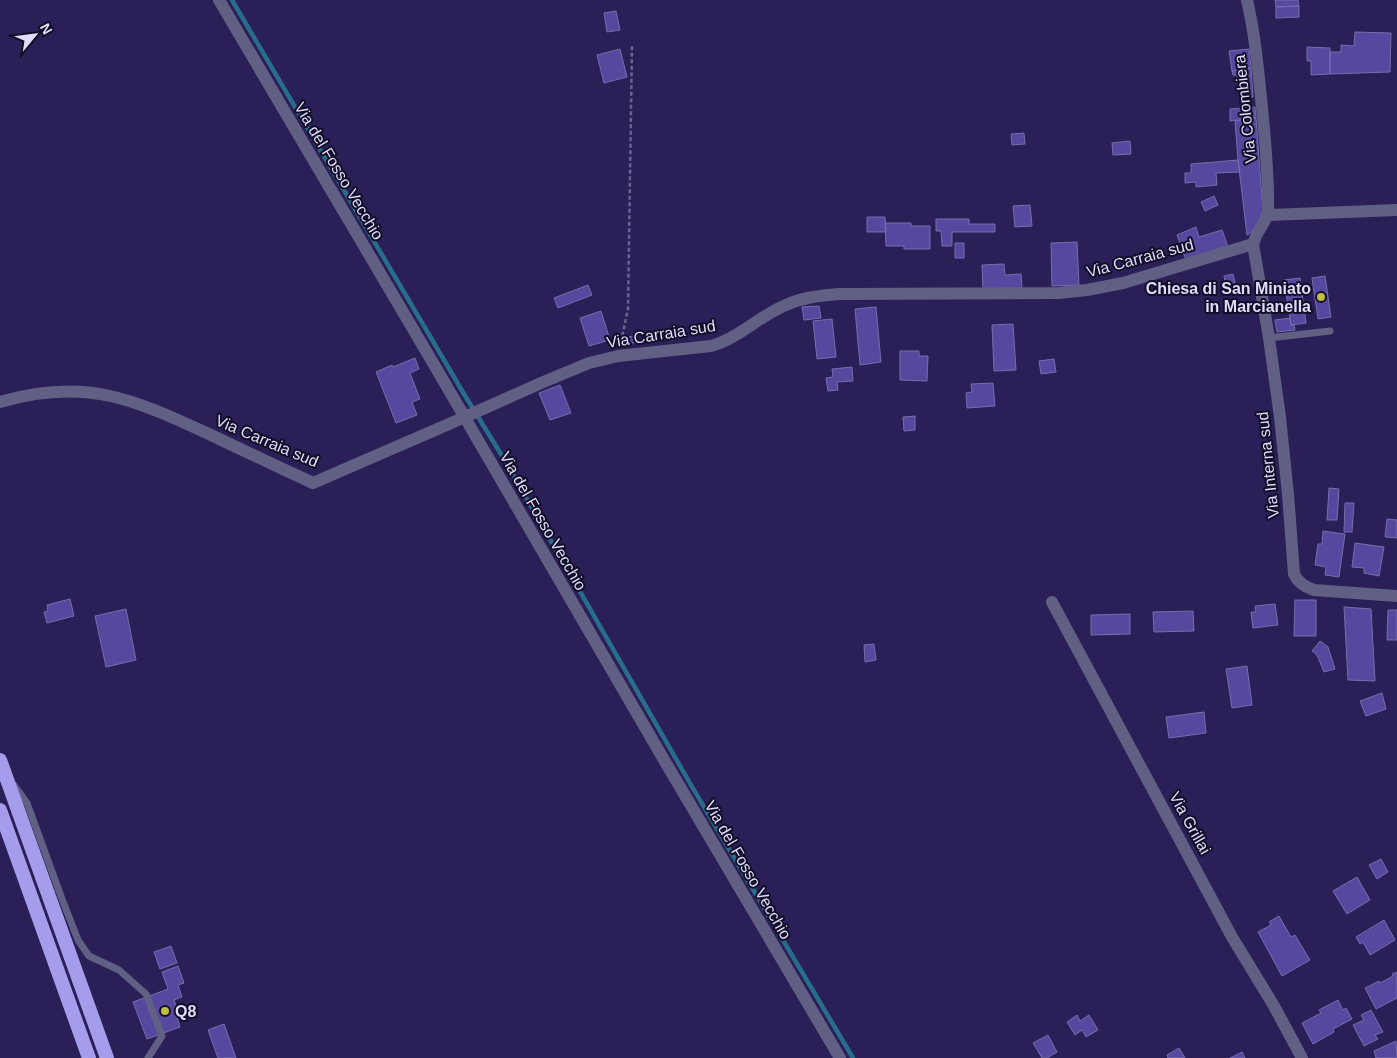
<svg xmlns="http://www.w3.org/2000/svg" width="1397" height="1058" font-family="Arial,sans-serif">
<rect width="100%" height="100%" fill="#2a1f56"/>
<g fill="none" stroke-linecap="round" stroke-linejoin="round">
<path stroke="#286e8a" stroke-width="4.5" d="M232 0 464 394 504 459 691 785 853 1058"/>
</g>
<path fill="#57489f" stroke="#756ead" d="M1275 0H1298L1299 6 1276 7Z
M1299 6V17L1276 18V7Z
M616 11 620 30 607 32 604 13Z
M1355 32 1391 33 1390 72 1330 74V52H1341V45L1354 46Z
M1307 47 1330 48V74L1311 75V61H1307Z
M620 49 627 77 604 83 597 55Z
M1249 49 1251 68 1232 71 1229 51Z
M1251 68 1253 97H1240L1237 75H1233L1232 71Z
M1255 107 1256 118 1230 121V109Z
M1256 118 1263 211 1255 230 1247 235 1238 160 1235 121Z
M1024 133 1025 144 1012 145 1011 134Z
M1130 141 1131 154 1113 155 1112 143Z
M1238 160 1240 172 1216 173 1217 185 1196 187V182L1185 183V173H1191V164Z
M1214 196 1218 205 1205 211 1201 202Z
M1030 205 1032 226 1015 227 1013 206Z
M867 217H885L886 232H867Z
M936 219H969V224H995V232H952V246H942L941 231H936Z
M885 223H911V226H930V249H904V246H886Z
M1196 227 1199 237 1222 230 1228 247 1186 260 1177 235Z
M1077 242 1079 285 1052 286 1051 243Z
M955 243H964V258H955Z
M1004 264 1005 275 1021 274 1022 288 983 290 982 265Z
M1233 274 1237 291 1227 292 1224 276Z
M1325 276 1331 317 1318 319 1312 278Z
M1300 278 1306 323 1291 325 1284 280Z
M588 285 592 295 558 308 554 298Z
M819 306 821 318 804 320 802 307Z
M876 307 881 362 860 365 855 309Z
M601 311 610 340 589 346 580 318Z
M1290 318 1291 325H1294L1295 330 1277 332 1275 320Z
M832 319 836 357 817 359 813 321Z
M1013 324 1016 370 994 371 992 325Z
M634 336V343H627V337Z
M900 351H919V356H928L927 381 900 380Z
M415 358 419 369 410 373 420 399 412 402 417 415 396 423 376 372 392 365 393 367Z
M1054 359 1056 372 1041 374 1039 361Z
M852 367 853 381 837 382 838 390 828 391 826 378 833 377 832 369Z
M993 383 995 406 967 408 966 393 972 392 971 384Z
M560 385 571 413 550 420 539 393Z
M915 416V430L904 431 903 417Z
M1329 488 1339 489 1337 520H1327Z
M1345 503H1354L1352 532H1344Z
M1387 519 1397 520V538L1385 537Z
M1323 531 1345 534 1339 577 1325 575 1326 567 1315 565 1318 544H1322Z
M1355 543 1384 547 1379 576 1364 573V568L1352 567Z
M70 599 74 616 47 623 44 612 48 611 47 605Z
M1295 600H1316V636H1294Z
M1275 604 1278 625 1253 628 1251 612H1256L1255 606Z
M1344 607 1371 609 1375 681 1348 680Z
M126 609 136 660 106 667 95 616Z
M1388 610H1397V640H1387Z
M1193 611 1194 631 1154 632 1153 612Z
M1130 614V634L1091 635V615Z
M1320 641 1328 647 1335 669 1324 672 1317 655 1312 651Z
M874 644 876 660 865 662 864 645Z
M1247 666 1252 705 1232 708 1226 669Z
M1382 693 1386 709 1366 716 1360 701Z
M1204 712 1206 733 1169 738 1166 717Z
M1381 859 1388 872 1377 879 1369 865Z
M1357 877 1370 900 1347 914 1333 891Z
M1279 916 1291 937 1295 935 1310 960 1282 976 1258 932 1271 925 1269 922Z
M1384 920 1395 940 1370 955 1363 942 1360 944 1356 937Z
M171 946 177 963 160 969 154 952Z
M178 966 184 983 178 985 182 997 174 1000 180 1016 177 1017 180 1027 147 1039 133 1002 168 989 162 972Z
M1397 972V998L1376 1009 1365 988 1379 981 1380 983 1393 976 1392 974Z
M1338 1000 1343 1010 1346 1008 1352 1019 1333 1029 1334 1032 1313 1044 1302 1023 1321 1013 1319 1010Z
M1371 1010 1383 1032 1375 1035 1378 1039 1364 1046 1353 1025 1364 1020 1361 1015Z
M1077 1015 1080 1021 1089 1015 1098 1030 1086 1037 1082 1030 1075 1035 1067 1022Z
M224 1024 236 1058H218L208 1030Z
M1048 1035 1057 1052 1047 1058H1042L1033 1043Z
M1396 1041 1397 1058H1376L1374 1051Z
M1179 1048 1185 1058H1168L1167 1055Z
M1242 1052 1245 1058H1230Z"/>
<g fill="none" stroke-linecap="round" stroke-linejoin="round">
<path stroke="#6b6391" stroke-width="2.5" stroke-dasharray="4 2.5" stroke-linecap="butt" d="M621 342 628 309 632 45"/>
<path stroke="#625f85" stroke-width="7" d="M1269 338 1330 331
M14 785 27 803 62 899 78 940 89 956 119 970 146 994 162 1036 148 1058"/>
<path stroke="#625f85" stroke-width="12" d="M1247 0C1256 39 1259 79 1263 118 1266 150 1269 183 1268 215
M1253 244 1269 338 1280 417 1288 494 1294 574C1298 583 1305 587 1314 590L1397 596
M0 402C85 377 133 399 209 434 244 451 279 467 313 483L449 424 541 383 589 363 618 356 711 346C739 338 759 316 786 305 803 297 820 296 839 294L1059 293 1087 290 1123 283 1253 244 1257 234 1268 215 1397 210
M1052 602 1232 937 1274 1006 1302 1058"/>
<path stroke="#625f85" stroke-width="12" d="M219 0 436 368 667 765 840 1058"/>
<path stroke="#a59deb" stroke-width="14" d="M0 760 107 1058
M0 810 89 1058"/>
</g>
<g fill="#c1be40" stroke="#120e27" stroke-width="2">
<circle cx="1321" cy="297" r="5"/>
<circle cx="165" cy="1011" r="5"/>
</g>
<g text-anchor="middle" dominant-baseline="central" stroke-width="4" stroke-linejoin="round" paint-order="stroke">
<g font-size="16" fill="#dfddfa" stroke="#120e27">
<text transform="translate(1245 109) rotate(-96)">Via Colombiera</text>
<text transform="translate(339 171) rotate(59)">Via del Fosso Vecchio</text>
<text transform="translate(1140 258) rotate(-15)">Via Carraia sud</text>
<text transform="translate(661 334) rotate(-9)">Via Carraia sud</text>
<text transform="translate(267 441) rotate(23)">Via Carraia sud</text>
<text transform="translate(1268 465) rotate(-96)">Via Interna sud</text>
<text transform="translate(543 521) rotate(60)">Via del Fosso Vecchio</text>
<text transform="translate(1190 823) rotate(61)">Via Grillai</text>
<text transform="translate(748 870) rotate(60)">Via del Fosso Vecchio</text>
</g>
<g font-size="16" font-weight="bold" fill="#dfddfa" stroke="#120e27" text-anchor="end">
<text x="1311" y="288">Chiesa di San Miniato<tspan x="1311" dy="18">in Marcianella</tspan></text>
<text x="175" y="1011" text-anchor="start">Q8</text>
</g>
</g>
<g transform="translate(35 35) rotate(61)" stroke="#120e27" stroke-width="4" paint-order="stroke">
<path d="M0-4L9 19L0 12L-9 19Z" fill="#dfddfa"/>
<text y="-8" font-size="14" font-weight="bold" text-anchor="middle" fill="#dfddfa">N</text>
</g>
</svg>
